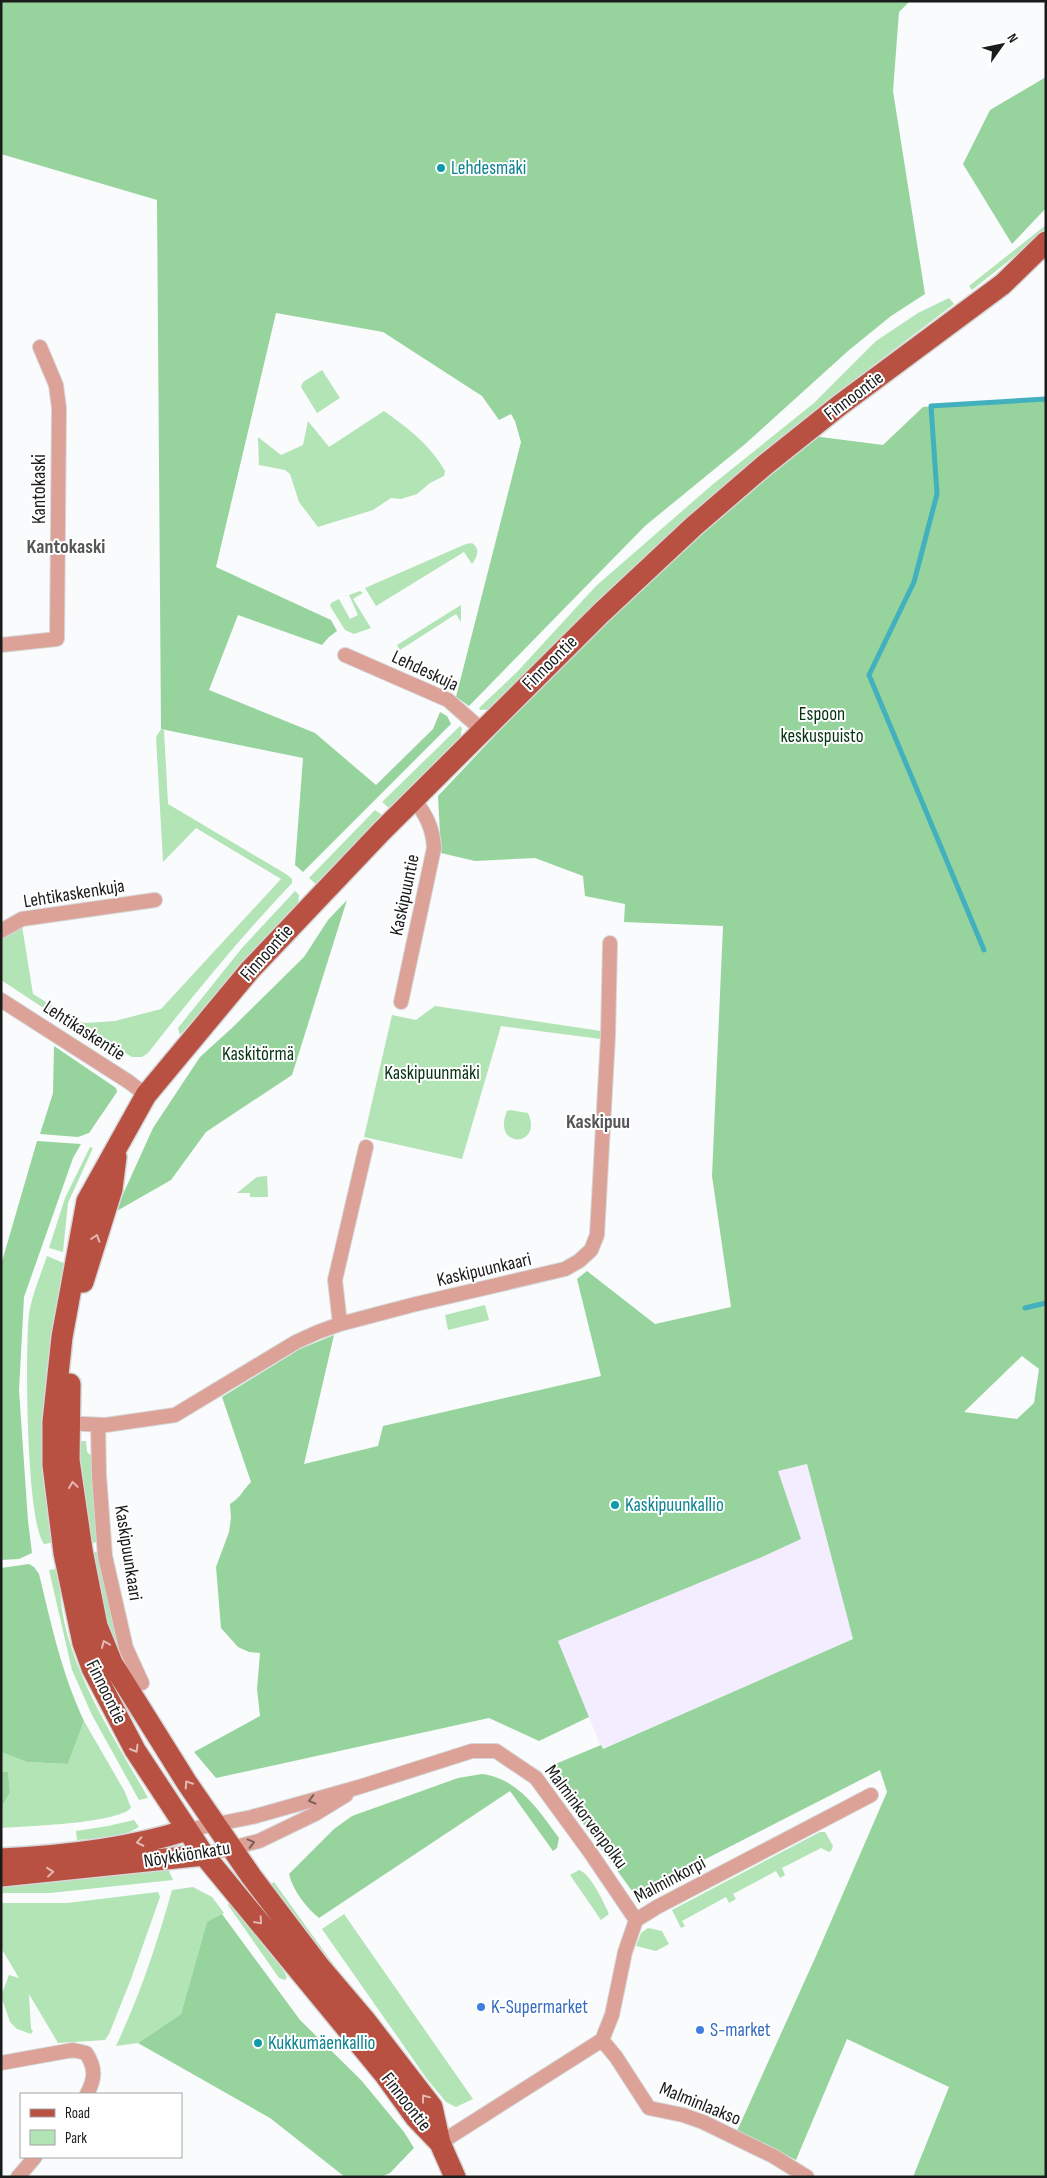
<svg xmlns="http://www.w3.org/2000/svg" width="1047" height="2178" font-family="'Sofia Sans Condensed',sans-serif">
<rect width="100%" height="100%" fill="#f9fbfc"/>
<path fill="#f3edff" d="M807 1464 853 1639 602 1749 558 1641 762 1557 801 1539 777 1471Z"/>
<path fill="#b2e4b6" d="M1046 225V231L972 290 969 286Z
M949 298 954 304 858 377 751 464 493 709 480 710 479 708 517 672 596 586 712 485 814 403 876 341 918 313Z
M322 370 340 398 317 413 301 387 303 382Z
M384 411C408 428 431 446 445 471L444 476 430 483 417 494 401 499 391 498 373 510 318 527 299 502 290 474 285 470 259 465 258 437 281 455 303 445 308 421 329 447Z
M472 543C481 549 477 557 472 564L464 552 376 606 365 588 466 544Z
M360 591 363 593 353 599 371 628 354 634 345 630 330 606 331 603 339 599 350 619 358 615 349 595Z
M461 605V622L456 614 400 650 397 645Z
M460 726 462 728 460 739 389 808 382 802Z
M161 729 164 730 168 804 286 874 292 879V883C240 938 194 994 148 1053L142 1057H132L75 1023 48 1011 1 980V936L22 926 33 994 77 1021 85 1023 115 1021 161 1009 281 879 196 828 163 862 156 737Z
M375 810 382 815 317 885 309 878Z
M295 891 299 895 298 906 247 958 180 1035 178 1028 242 948Z
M435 1006 601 1031V1039L501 1026 462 1159 364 1137 392 1015 416 1020Z
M510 1110 528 1113C544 1147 491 1150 507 1111Z
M90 1147 93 1148 68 1203 63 1252 49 1248 65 1198Z
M267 1176 268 1197H250V1193H237L257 1177Z
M47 1256 68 1265 57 1542 44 1544C26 1521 25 1350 29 1314 32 1295 41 1274 47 1256Z
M485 1305 489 1320 448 1330 445 1315Z
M82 1441H86L87 1452 95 1459 99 1541 87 1545 77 1448Z
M96 1552 99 1554 123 1659 119 1662 114 1653 88 1554Z
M61 1568C52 1647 111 1731 148 1798L139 1800 92 1715 72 1670 49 1570Z
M84 1721 125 1792 131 1808C115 1824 26 1826 1 1828V1808L10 1791 8 1773 1 1772V1752L27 1762 68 1764Z
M134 1820 139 1827C120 1839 98 1838 77 1840L76 1831 108 1826Z
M820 1832H825L833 1846 831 1851 829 1852 821 1848 782 1868 785 1875 780 1878 776 1871 733 1894 736 1899 729 1903 726 1897 682 1921 685 1926 681 1928 672 1910Z
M167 1867 173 1880 50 1893H1V1884Z
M579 1870C591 1874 604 1903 609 1914L601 1920 570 1875Z
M274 1882 369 2014 269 1886Z
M193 1887 212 1897 224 1913 207 1923 181 2014 138 2043 116 2046C140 1995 157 1944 172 1890Z
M158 1892 160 1897 131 1979 109 2034 105 2040 58 2043 29 1994 31 2029 33 2031 31 2034 17 2029 10 2022 1 1996 9 1975 19 1978 1 1948V1903H67Z
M231 1901 266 1941 287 1977 285 1980 279 1978 228 1905Z
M344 1914 473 2099 456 2107 446 2102 427 2079 322 1929Z
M648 1928 662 1931 669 1944 656 1951 636 1946 641 1933Z"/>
<path fill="#97d49d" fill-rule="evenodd" d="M1 1H910L899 12 893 91 925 294 891 316 848 351 744 445 645 526 469 706 456 697 521 442 515 421 511 414 499 420 482 396 383 332 276 313 216 567 331 620 337 631 329 637 322 645 238 615 209 690 315 733 376 785 433 729 440 712 447 716 451 724 303 872 295 865 303 758 161 729 157 200 1 154Z
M1046 77V208L1012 244 963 164 990 110Z
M1046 399V2176L913 2177 949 2087 847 2039 796 2160 737 2131 816 1956 887 1792 880 1770 635 1895 551 1780 548 1772 553 1765 601 1745 603 1749 853 1639 807 1464 778 1471 801 1539 762 1557 558 1641 589 1717 539 1741 489 1718 216 1778 194 1752 260 1716 257 1689 260 1653 249 1652 238 1647 221 1628 216 1567 229 1532 231 1518 230 1504C242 1496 242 1491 251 1482L222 1397 300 1349 334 1335 304 1464 378 1446 383 1426 601 1376 577 1279 587 1271 655 1324 731 1307 712 1176 723 926 624 922 625 904 585 896 583 876 535 858 475 861 441 853 438 796 519 710 653 577 813 436 883 445 923 407ZM1022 1356 1039 1369 1034 1403 1017 1419 964 1412Z
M347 900 292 1075 206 1132 171 1180 115 1212 153 1128 200 1057 233 1027 304 957 328 920Z
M54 1046 116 1088 117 1092 89 1133 78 1137 40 1134 53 1093Z
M37 1141 81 1144 73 1158 24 1297 19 1390 28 1521 32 1553 19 1559 1 1560V1265Z
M29 1564 34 1567 39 1574C52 1627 61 1671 84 1721L68 1764 27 1762 1 1752V1568Z
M1 1772H8L10 1792 1 1808Z
M482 1774C518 1778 539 1811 559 1838L557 1848 553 1851 510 1791 319 1918C306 1907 293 1891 289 1874L334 1829 352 1816 458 1778Z
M222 1914 300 2020 361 2080 404 2132 414 2148 390 2173 381 2177H345L270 2118 138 2043 181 2014 207 1922Z"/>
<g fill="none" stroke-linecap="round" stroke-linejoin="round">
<path stroke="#43b1bd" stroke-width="5" d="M984 950 869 675 914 582 937 494 931 406 1046 399
M1025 1308 1046 1303"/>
<defs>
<path id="minor" d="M1 645 57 639 59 408 56 385 40 347
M345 655 448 700 482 730
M1 931 22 919 155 900
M1 1000 129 1082 146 1095
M401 1002 434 848C433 828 426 815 414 799
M340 1324 335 1280 366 1147
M61 1423 106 1425 175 1415 296 1342 318 1332 340 1324 412 1305 565 1269 579 1261 591 1250 597 1235 608 1036 610 943
M98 1425 99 1475 105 1556 126 1648 142 1683
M187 1830 252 1817 359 1787 472 1751H496L536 1778 590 1852 636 1920
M204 1855 259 1841 315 1814 346 1795
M602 2040 616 2057 649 2108 683 2115 703 2122 773 2156 807 2177
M1 2063 73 2050 86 2053C96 2068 95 2079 87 2094
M440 2143 602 2040 612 2015 625 1952 636 1920 657 1907 871 1795
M18 2177 35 2157"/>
<path id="primary" d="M83 1282 112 1189 116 1157
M70 1384 69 1460 82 1550 97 1626 112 1663 187 1783 251 1876 320 1967 365 2020 432 2107 440 2143 455 2177
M1 1859C63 1856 128 1849 187 1830
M1 1876 204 1855
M440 2143 416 2118 385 2075 204 1855 135 1750 92 1668 83 1643 64 1553 53 1465V1422L62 1337 87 1201 146 1095 250 970 381 832 601 613 694 526 766 464 840 405 1003 284 1046 242"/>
</defs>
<use href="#minor" stroke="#d5d7d8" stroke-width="16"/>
<use href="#primary" stroke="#d5d7d8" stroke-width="24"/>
<use href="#minor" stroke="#dca197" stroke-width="14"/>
<use href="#primary" stroke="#b85142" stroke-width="21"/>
</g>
<defs><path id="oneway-chevron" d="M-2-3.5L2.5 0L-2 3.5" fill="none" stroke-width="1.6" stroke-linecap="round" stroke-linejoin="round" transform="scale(1.25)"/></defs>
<g stroke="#e3b9b3">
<use href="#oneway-chevron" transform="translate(96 1238) rotate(-72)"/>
<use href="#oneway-chevron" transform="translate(73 1485) rotate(-98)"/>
<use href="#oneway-chevron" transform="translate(105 1644) rotate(-112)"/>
<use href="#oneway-chevron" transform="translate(135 1749) rotate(60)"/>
<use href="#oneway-chevron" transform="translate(188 1784) rotate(-123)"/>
<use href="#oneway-chevron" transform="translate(140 1842) rotate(168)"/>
<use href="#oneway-chevron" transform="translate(50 1872) rotate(-6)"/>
<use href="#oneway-chevron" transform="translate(259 1921) rotate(49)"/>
<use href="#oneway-chevron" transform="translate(425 2098) rotate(-127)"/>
</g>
<g stroke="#7b5e59">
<use href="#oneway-chevron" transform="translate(312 1800) rotate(165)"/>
<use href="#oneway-chevron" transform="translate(251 1843) rotate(-15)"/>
</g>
<g fill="#0f9aa8" stroke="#fff" stroke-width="2">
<circle cx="441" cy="168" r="5"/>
<circle cx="615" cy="1505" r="5"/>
<circle cx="258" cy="2043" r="5"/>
</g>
<g fill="#3f7fe0" stroke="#fff" stroke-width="2">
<circle cx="481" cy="2007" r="5"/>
<circle cx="700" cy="2030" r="5"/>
</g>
<g text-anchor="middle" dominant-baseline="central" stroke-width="4" stroke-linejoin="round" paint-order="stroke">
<g font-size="19" fill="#0d838f" stroke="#fff" text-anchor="start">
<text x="451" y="168">Lehdesmäki</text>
<text x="625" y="1505">Kaskipuunkallio</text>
<text x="268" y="2043">Kukkumäenkallio</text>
</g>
<g font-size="19" fill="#1a1b1b" stroke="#fff">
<text transform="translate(854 396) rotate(-37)">Finnoontie</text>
<text transform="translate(39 489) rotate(-90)">Kantokaski</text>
<text transform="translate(550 663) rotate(-45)">Finnoontie</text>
<text transform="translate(425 671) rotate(25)">Lehdeskuja</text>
<text transform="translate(74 894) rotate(-9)">Lehtikaskenkuja</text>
<text transform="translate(405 895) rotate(-78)">Kaskipuuntie</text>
<text transform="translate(267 953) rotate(-48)">Finnoontie</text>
<text transform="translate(84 1031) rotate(33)">Lehtikaskentie</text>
<text transform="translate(484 1270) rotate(-13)">Kaskipuunkaari</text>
<text transform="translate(128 1553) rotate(81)">Kaskipuunkaari</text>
<text transform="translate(106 1692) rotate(64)">Finnoontie</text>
<text transform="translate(586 1817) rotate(53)">Malminkorvenpolku</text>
<text transform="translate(187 1855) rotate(-9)">Nöykkiönkatu</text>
<text transform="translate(670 1880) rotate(-28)">Malminkorpi</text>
<text transform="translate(406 2102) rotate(52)">Finnoontie</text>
<text transform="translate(700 2104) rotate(22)">Malminlaakso</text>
</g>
<g font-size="19" fill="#063411" stroke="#fff">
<text x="822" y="714">Espoon<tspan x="822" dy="22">keskuspuisto</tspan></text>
<text x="258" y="1054">Kaskitörmä</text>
<text x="432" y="1073">Kaskipuunmäki</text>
</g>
<g font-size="19" fill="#366cbe" stroke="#fff" text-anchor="start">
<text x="491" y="2007">K-Supermarket</text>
<text x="710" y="2030">S-market</text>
</g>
<g font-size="20" font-weight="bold" fill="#555657" stroke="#fff">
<text x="66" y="547">Kantokaski</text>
<text x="598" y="1122">Kaskipuu</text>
</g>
</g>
<rect width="1047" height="2178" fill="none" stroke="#1a1b1b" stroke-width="5"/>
<rect x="20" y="2093" width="162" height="65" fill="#ffffff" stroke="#a3a4a4"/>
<rect x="30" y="2109" width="25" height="8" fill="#b85142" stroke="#a3a4a4"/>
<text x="65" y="2118" font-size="15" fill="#1a1b1b">Road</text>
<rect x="30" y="2130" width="25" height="15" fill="#b2e4b6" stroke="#a3a4a4"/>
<text x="65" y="2143" font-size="15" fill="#1a1b1b">Park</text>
<g transform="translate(1002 45) rotate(57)" stroke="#ffffff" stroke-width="4" paint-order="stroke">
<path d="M0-4L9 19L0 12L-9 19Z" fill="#1a1b1b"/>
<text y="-8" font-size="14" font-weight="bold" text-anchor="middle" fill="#1a1b1b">N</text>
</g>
</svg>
